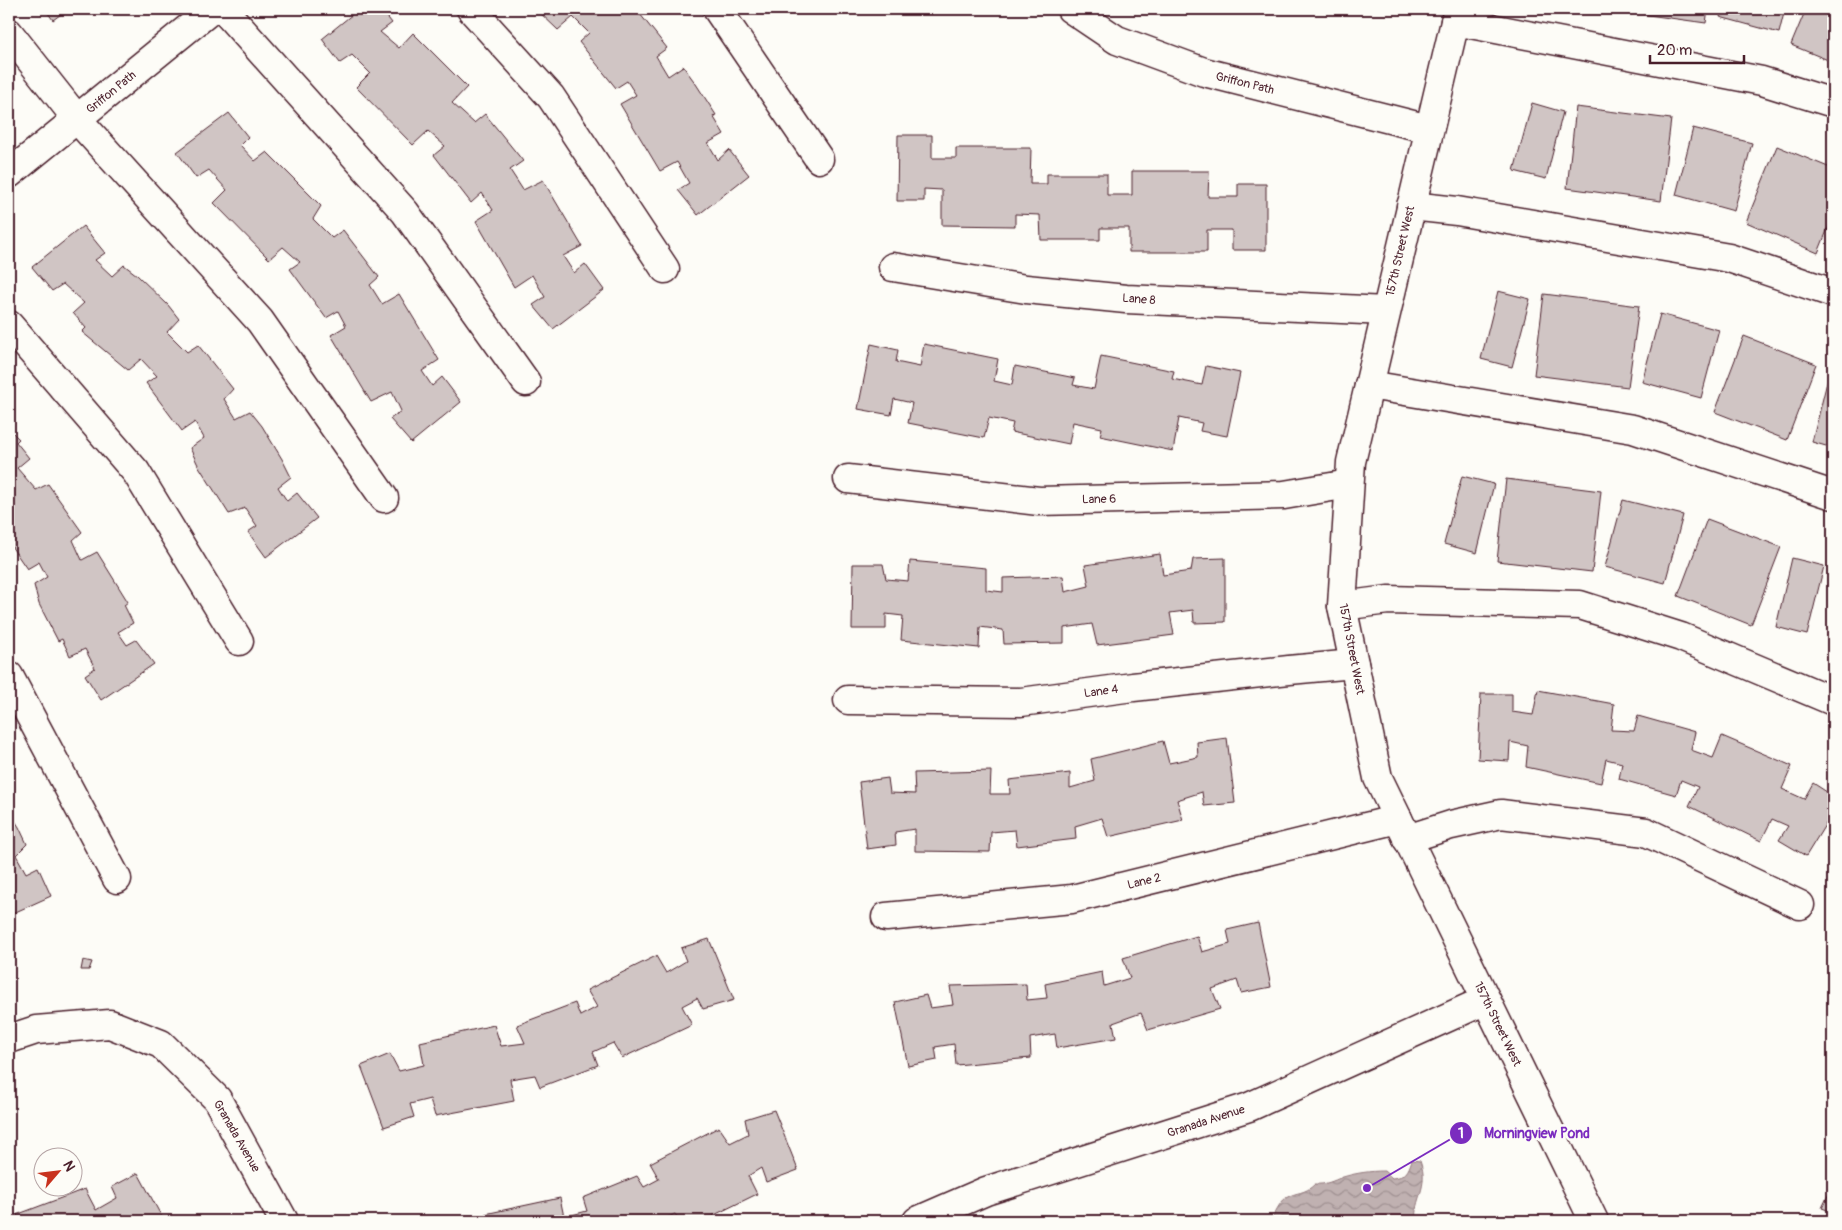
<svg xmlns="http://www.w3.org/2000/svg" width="1842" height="1230" font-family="Pangolin,sans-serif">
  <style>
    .water { fill: url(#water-waves); stroke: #91777b }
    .building { fill: #d0c5c4; stroke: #4a1f2b }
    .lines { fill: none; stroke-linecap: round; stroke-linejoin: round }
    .minor-casing { stroke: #4a1f2b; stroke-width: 31 }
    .minor { stroke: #fdfcf7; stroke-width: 28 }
    .labels { text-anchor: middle; stroke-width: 5; stroke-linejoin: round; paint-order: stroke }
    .street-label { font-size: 12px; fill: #4a1f2b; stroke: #fdfcf7 }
    .leader { fill: none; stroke: #7b2cbf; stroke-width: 2 }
    .callout-dot { fill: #7b2cbf; stroke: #fdfcf7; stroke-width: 2 }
    .mark-label { font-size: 15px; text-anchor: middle; font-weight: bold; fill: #fff }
    .callout-label { font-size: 14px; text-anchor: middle; font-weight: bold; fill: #7b2cbf; stroke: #fdfcf7; stroke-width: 5; stroke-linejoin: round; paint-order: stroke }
  </style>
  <defs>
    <pattern id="water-waves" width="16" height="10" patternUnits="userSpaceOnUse" patternTransform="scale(1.25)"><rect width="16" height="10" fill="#c0b1b1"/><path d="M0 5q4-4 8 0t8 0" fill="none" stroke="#9e8f90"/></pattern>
  </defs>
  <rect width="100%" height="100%" fill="#fdfcf7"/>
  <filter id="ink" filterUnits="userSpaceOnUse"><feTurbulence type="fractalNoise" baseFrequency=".02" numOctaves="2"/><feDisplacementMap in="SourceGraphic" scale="10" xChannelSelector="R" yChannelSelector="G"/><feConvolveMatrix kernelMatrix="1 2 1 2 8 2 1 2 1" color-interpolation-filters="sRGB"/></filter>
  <g filter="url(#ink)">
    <path class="water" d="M 1412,1160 L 1420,1161 C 1430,1188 1413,1198 1416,1221 L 1271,1221 C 1275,1213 1279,1203 1286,1198 C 1297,1191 1304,1195 1315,1184 C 1326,1185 1332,1181 1343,1177 C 1356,1173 1370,1171 1384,1171 L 1392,1178 C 1406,1177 1408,1172 1412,1160 Z"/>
    <g class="building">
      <path d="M 45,9 L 68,9 L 53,20 Z"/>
      <path d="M 359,9 L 381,9 L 392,23 L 380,32 L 399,48 L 413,33 L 467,87 L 452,103 L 474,123 L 485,114 L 523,161 L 510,170 L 523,190 L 543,180 L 582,246 L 563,256 L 574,273 L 585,264 L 604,290 L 553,329 L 533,305 L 545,297 L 532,275 L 514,287 L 476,221 L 493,210 L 482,193 L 471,203 L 434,155 L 445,146 L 428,131 L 413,145 L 356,87 L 370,73 L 352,55 L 340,63 L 322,39 Z"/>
      <path d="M 536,9 L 617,9 L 618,10 L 636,9 L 667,48 L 656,56 L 668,76 L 683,66 L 696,84 L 716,115 L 713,116 L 724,134 L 708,143 L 718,160 L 729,150 L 749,175 L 698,215 L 678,190 L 689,183 L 677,162 L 660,171 L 620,104 L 636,95 L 627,81 L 616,88 L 579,42 L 589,33 L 573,17 L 558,30 Z"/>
      <path d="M 1612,9 L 1708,9 L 1706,23 L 1612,10 Z"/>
      <path d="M 1722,9 L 1785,9 L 1779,33 L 1720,17 Z"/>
      <path d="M 1806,9 L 1833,9 L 1833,62 L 1791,45 Z"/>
      <path d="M 1532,103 L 1563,112 L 1546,179 L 1514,171 Z"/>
      <path d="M 1576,107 L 1671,119 L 1661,201 L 1567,188 Z"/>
      <path d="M 229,113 L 248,137 L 240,145 L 255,161 L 267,152 L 321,206 L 313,219 L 332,238 L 343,230 L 379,277 L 370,285 L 382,304 L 399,294 L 439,360 L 422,371 L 432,386 L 442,377 L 461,402 L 411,443 L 390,419 L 401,411 L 392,392 L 371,402 L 331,335 L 346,326 L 338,311 L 326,318 L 290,269 L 300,262 L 283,247 L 269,259 L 214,203 L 227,190 L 209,170 L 196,178 L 177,152 Z"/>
      <path d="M 1693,128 L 1752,143 L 1734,211 L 1676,195 Z"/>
      <path d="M 898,135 L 932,135 L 932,158 L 956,158 L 956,148 L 1031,148 L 1030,184 L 1047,184 L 1047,174 L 1107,174 L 1107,195 L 1132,195 L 1132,171 L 1209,171 L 1208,197 L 1238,197 L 1238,184 L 1266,184 L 1266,250 L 1232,250 L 1232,230 L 1207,230 L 1207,252 L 1129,252 L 1129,228 L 1100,228 L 1100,240 L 1041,240 L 1040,215 L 1015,214 L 1015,226 L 942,225 L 942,190 L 924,189 L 924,201 L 897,201 Z"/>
      <path d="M 1777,146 L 1833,169 L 1833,216 L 1818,253 L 1746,222 Z"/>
      <path d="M 83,226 L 105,253 L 95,260 L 112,276 L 124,265 L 137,275 L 168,305 L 179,319 L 167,332 L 187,352 L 198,345 L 233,389 L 224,399 L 236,418 L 250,411 L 262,426 L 282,459 L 291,477 L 278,487 L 287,501 L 297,493 L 317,518 L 266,557 L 248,532 L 257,526 L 245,508 L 229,514 L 198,465 L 190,448 L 204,438 L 195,422 L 182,431 L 146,383 L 157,376 L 141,359 L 128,370 L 82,332 L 86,328 L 73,313 L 84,303 L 63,284 L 52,291 L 32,267 Z"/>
      <path d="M 1498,291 L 1530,299 L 1512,367 L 1481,359 Z"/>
      <path d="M 1544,294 L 1639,306 L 1628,387 L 1534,375 Z"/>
      <path d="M 1660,314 L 1719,330 L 1701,398 L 1642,382 Z"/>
      <path d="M 1744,336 L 1816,364 L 1787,440 L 1715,412 Z"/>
      <path d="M 871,344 L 898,350 L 896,362 L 920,367 L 924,344 L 998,359 L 994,381 L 1012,385 L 1015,366 L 1075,378 L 1073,385 L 1094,389 L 1101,356 L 1174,371 L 1172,379 L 1202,385 L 1206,366 L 1240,373 L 1227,436 L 1200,431 L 1202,423 L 1179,418 L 1173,451 L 1100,436 L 1102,428 L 1073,422 L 1069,444 L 1011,432 L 1013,423 L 989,418 L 984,438 L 908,423 L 912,403 L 894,399 L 891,415 L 858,409 Z"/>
      <path d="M 1829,374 L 1833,375 L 1833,448 L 1812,442 Z"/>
      <path d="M 9,429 L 19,439 L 16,442 L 29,458 L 17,468 L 36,490 L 48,484 L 82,532 L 73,540 L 82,560 L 97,552 L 128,602 L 124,605 L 133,623 L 118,632 L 127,645 L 136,640 L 154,664 L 101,700 L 85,675 L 95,668 L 85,649 L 70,656 L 62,639 L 58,641 L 39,604 L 34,585 L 47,577 L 39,562 L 27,569 L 9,543 Z"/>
      <path d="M 1462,476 L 1494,484 L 1477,553 L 1444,544 Z"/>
      <path d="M 1506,479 L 1601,491 L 1592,572 L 1497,561 Z"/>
      <path d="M 1623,500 L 1683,515 L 1665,583 L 1605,567 Z"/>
      <path d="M 1707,519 L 1781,547 L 1751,625 L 1678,596 Z"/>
      <path d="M 1160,554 L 1163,575 L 1191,571 L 1193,559 L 1225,558 L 1225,622 L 1194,623 L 1193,610 L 1170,613 L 1174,635 L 1097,645 L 1092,624 L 1064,628 L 1064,643 L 1004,644 L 1003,630 L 980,627 L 979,648 L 901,640 L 903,616 L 886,614 L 886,629 L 852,629 L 853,564 L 883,564 L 886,579 L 908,581 L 910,561 L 986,568 L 986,590 L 1003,592 L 1003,578 L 1063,576 L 1065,592 L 1089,586 L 1085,565 Z"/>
      <path d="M 1792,558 L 1824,566 L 1807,635 L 1776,627 Z"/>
      <path d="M 1538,690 L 1614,704 L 1611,730 L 1634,731 L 1638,716 L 1695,732 L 1691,750 L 1713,758 L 1722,736 L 1792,766 L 1782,789 L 1804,799 L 1813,783 L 1833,796 L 1833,812 L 1806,856 L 1779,840 L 1788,826 L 1772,819 L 1761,841 L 1689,806 L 1698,787 L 1681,780 L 1676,795 L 1619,779 L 1622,763 L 1606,759 L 1601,783 L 1526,767 L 1528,746 L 1510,742 L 1509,761 L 1478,759 L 1481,694 L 1512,694 L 1512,712 L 1533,715 Z"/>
      <path d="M 1227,738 L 1235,803 L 1204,806 L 1202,792 L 1177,800 L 1183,820 L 1108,837 L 1102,818 L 1075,826 L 1076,839 L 1017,846 L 1015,830 L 991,832 L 990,852 L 915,851 L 915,829 L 895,832 L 896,845 L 867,849 L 859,782 L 888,778 L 890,793 L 915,794 L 914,773 L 991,771 L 990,794 L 1010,794 L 1009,780 L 1070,773 L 1070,788 L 1095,781 L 1091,759 L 1163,741 L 1169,763 L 1198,757 L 1197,742 Z"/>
      <path d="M 9,811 L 19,827 L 27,844 L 16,855 L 26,873 L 38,867 L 51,896 L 9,915 Z"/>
      <path d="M 1258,923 L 1271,987 L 1241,993 L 1237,980 L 1212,989 L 1220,1009 L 1148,1030 L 1141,1013 L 1113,1023 L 1116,1038 L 1057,1048 L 1055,1034 L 1030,1038 L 1031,1058 L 956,1065 L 954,1044 L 935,1047 L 937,1060 L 908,1066 L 895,1002 L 926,995 L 930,1008 L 953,1005 L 950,986 L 1026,984 L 1027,1000 L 1047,998 L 1045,984 L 1102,972 L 1104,986 L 1130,978 L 1123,958 L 1197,936 L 1202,952 L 1230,944 L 1227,930 Z"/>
      <path d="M 709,939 L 734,1000 L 703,1009 L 697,998 L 682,1006 L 692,1025 L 622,1058 L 613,1043 L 593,1052 L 598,1065 L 540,1087 L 535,1075 L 510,1079 L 514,1101 L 435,1116 L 430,1099 L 410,1104 L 414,1117 L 384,1127 L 361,1066 L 390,1054 L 399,1071 L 424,1065 L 420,1042 L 494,1025 L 501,1046 L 525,1043 L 517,1025 L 575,1003 L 580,1016 L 597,1007 L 587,990 L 656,956 L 666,973 L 686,961 L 681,948 Z"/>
      <path d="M 83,960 L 92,962 L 89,970 L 81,970 Z"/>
      <path d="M 774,1110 L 798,1170 L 766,1182 L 761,1168 L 748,1176 L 757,1194 L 702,1221 L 680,1221 L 675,1214 L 660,1221 L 486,1221 L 485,1214 L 560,1198 L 564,1217 L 587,1211 L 583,1198 L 637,1176 L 644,1187 L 659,1179 L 650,1163 L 719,1127 L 730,1143 L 748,1134 L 745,1119 Z"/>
      <path d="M 138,1173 L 164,1221 L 20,1221 L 16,1215 L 85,1189 L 96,1210 L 117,1198 L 112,1187 Z"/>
      <path d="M 1833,1185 L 1833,1221 L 1825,1221 L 1830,1211 L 1822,1208 Z"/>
    </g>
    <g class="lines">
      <g class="minor-casing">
        <g id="minor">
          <path d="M 223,9 L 405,212 L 526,382"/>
          <path d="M 471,9 L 551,97 L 665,269"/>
          <path d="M 717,9 L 819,159"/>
          <path d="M 1071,9 L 1117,40 L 1204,72 L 1429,129"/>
          <path d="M 1458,9 L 1351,462 L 1342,606 L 1378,778 L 1594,1221"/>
          <path d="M 1455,21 L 1762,81 L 1833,103"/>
          <path d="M 9,33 L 77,119 L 260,321 L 384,498"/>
          <path d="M 9,174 L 212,9"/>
          <path d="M 1411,206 L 1457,211 L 1729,258 L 1833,293"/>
          <path d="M 893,267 L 1026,289 L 1126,299 L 1386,311"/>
          <path d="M 9,325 L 136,472 L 239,641"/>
          <path d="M 1369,385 L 1633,429 L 1833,495"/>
          <path d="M 848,479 L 1039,501 L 1284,495 L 1349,484"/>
          <path d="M 1342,606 L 1388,600 L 1580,605 L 1681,637 L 1833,701"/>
          <path d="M 9,676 L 117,879"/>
          <path d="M 848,700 L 1021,702 L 1133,687 L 1289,670 L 1354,664"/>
          <path d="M 1407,839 L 1451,825 L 1501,814 L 1646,832 L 1800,905"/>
          <path d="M 886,917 L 1072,899 L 1398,819"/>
          <path d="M 9,1039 L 36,1030 L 110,1024 L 161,1044 L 217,1099 L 284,1221"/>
          <path d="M 917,1221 L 986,1191 L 1249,1107 L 1486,1000"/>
        </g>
      </g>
      <use href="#minor" class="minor"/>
    </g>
  </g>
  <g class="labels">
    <g class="street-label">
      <text transform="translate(1245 83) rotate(14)" y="4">Griffon Path</text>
      <text transform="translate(111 92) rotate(-39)" y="4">Griffon Path</text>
      <text transform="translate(1400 251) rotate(-77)" y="4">157th Street West</text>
      <text transform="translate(1139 299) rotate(4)" y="4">Lane 8</text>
      <text transform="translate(1099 499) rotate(-1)" y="4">Lane 6</text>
      <text transform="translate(1352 649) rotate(79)" y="4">157th Street West</text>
      <text transform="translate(1101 691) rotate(-8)" y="4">Lane 4</text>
      <text transform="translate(1144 881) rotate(-14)" y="4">Lane 2</text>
      <text transform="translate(1498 1024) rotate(64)" y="4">157th Street West</text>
      <text transform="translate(1206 1121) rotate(-18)" y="4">Granada Avenue</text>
      <text transform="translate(237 1136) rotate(60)" y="4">Granada Avenue</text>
    </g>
  </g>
  <path class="leader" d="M1367 1188L1461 1133"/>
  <g class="callout-dot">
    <circle cx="1367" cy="1188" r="5"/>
    <circle cx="1461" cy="1133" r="12"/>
  </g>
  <g class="mark-label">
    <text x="1461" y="1138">1</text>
  </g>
  <g class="callout-label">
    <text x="1537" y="1138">Morningview Pond</text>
  </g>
  <rect width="1842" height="1230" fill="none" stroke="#fdfcf7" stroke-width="30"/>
  <rect x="15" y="15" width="1812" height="1200" fill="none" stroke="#4a1f2b" stroke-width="2" filter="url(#ink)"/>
  <g transform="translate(58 1172) rotate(62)"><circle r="24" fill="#fdfcf7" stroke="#b5a4a5"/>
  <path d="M0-4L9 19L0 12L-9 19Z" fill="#c8321e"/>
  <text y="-8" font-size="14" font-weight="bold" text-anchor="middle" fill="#4a1f2b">N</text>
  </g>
  <path d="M1650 55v8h94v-8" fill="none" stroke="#4a1f2b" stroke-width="2.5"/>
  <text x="1657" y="55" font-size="15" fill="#4a1f2b" stroke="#fdfcf7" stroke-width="4" paint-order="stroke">20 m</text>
</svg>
